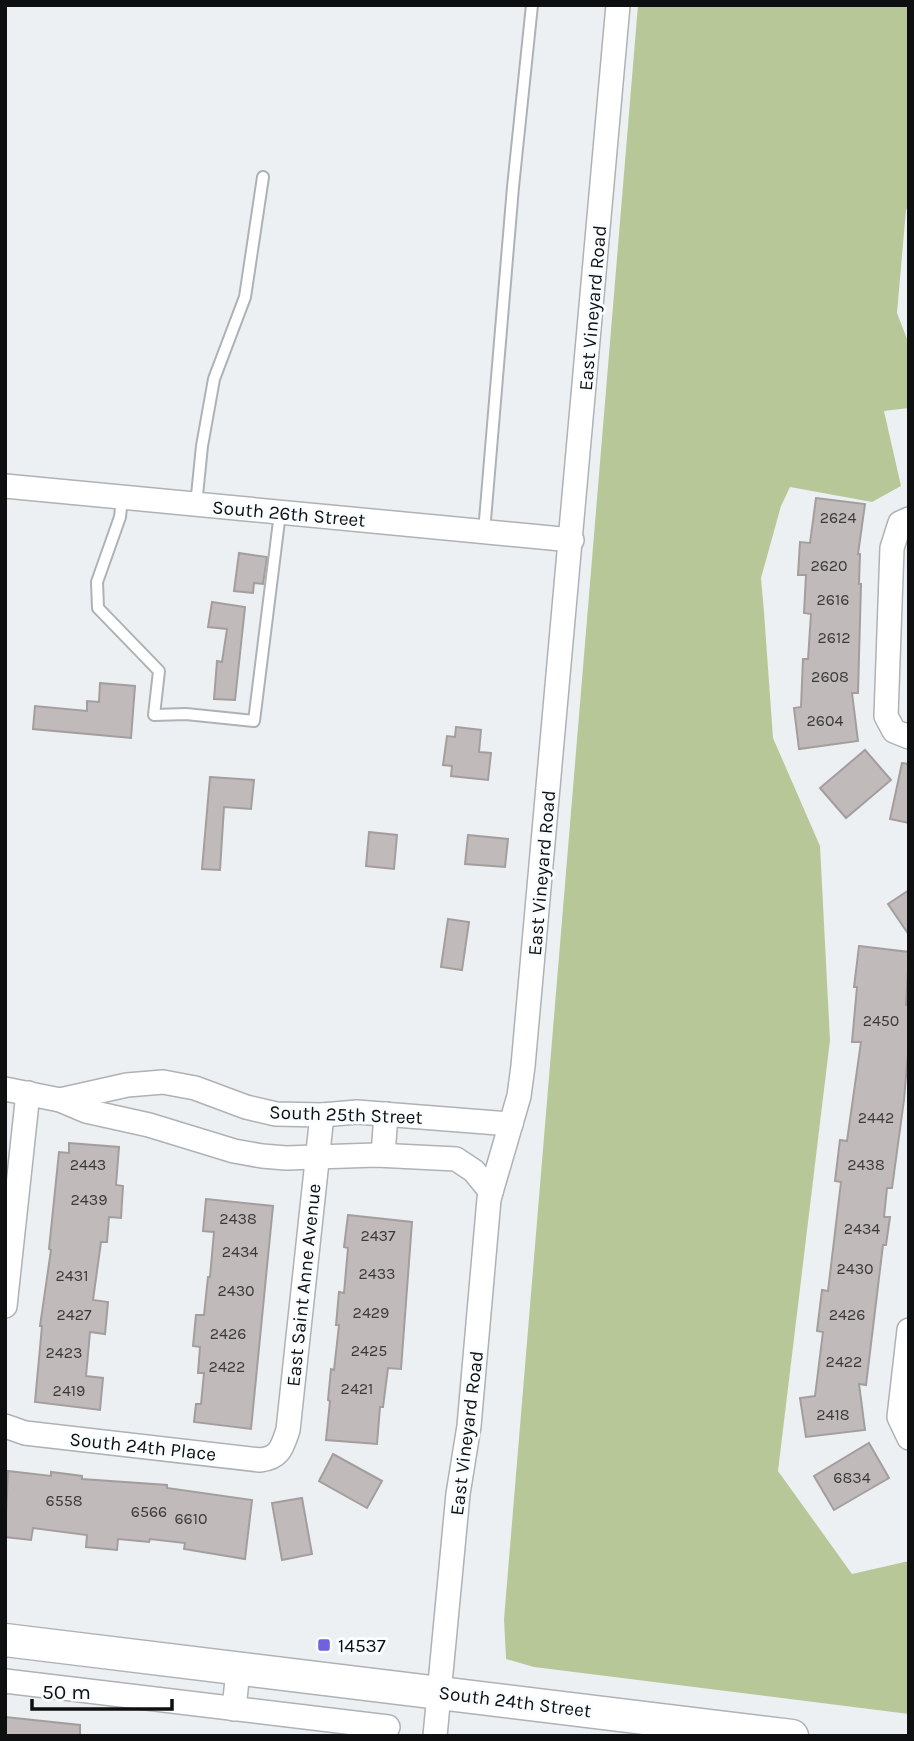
<svg xmlns="http://www.w3.org/2000/svg" width="914" height="1741" font-family="Karla,sans-serif">
  <style>
    .green { fill: #b8c798 }
    .building { fill: #c0bbba; stroke: #a39e9d; stroke-width: 2 }
    .lines { fill: none; stroke-linecap: round; stroke-linejoin: round }
    .lane-casing { stroke: #aeb2b6; stroke-width: 14 }
    .street-casing { stroke: #aeb2b6; stroke-width: 26 }
    .secondary-casing { stroke: #aeb2b6; stroke-width: 35 }
    .lane { stroke: #fff; stroke-width: 10 }
    .street { stroke: #fff; stroke-width: 23 }
    .secondary { stroke: #fff; stroke-width: 32 }
    .poi-dot { fill: #7062dd; stroke: #fafdff; stroke-width: 2.5 }
    .labels { text-anchor: middle; stroke-width: 6; stroke-linejoin: round; paint-order: stroke }
    .number-label { font-size: 16px; fill: #3a3a3a }
    .street-label { font-size: 19px; fill: #0e0f10; stroke: #fafdff }
    .poi-label { font-size: 19px; fill: #0e0f10; stroke: #fafdff; text-anchor: start }
  </style>
  <rect width="100%" height="100%" fill="#ecf0f3"/>
  <path class="green" d="M 638,5 L 909,5 L 909,205 L 906,210 L 897,313 L 909,344 L 909,408 L 884,411 L 901,486 L 872,502 L 790,487 L 781,506 L 761,578 L 764,612 L 773,738 L 820,846 L 830,1040 L 778,1471 L 852,1574 L 909,1561 L 909,1714 L 534,1667 L 506,1659 L 504,1619 Z"/>
  <g class="building">
    <path d="M 816,498 L 865,504 L 858,554 L 860,554 L 859,584 L 861,584 L 858,693 L 852,693 L 858,741 L 799,749 L 794,708 L 801,707 L 803,659 L 808,659 L 811,614 L 804,613 L 806,575 L 798,575 L 800,542 L 810,543 Z"/>
    <path d="M 239,553 L 267,557 L 263,584 L 254,583 L 253,593 L 234,591 Z"/>
    <path d="M 212,602 L 245,607 L 235,700 L 214,699 L 217,661 L 222,662 L 227,629 L 208,627 Z"/>
    <path d="M 100,683 L 135,686 L 131,738 L 33,729 L 35,706 L 87,711 L 87,701 L 99,702 Z"/>
    <path d="M 456,727 L 481,730 L 479,752 L 491,753 L 488,780 L 451,776 L 452,766 L 443,765 L 447,736 L 455,737 Z"/>
    <path d="M 865,750 L 891,780 L 846,818 L 820,788 Z"/>
    <path d="M 902,763 L 909,764 L 909,823 L 890,819 Z"/>
    <path d="M 210,777 L 254,780 L 251,809 L 224,807 L 220,870 L 202,869 Z"/>
    <path d="M 369,832 L 397,835 L 394,869 L 366,866 Z"/>
    <path d="M 468,835 L 508,839 L 505,867 L 465,864 Z"/>
    <path d="M 909,890 L 909,935 L 888,904 Z"/>
    <path d="M 448,919 L 469,922 L 462,970 L 441,967 Z"/>
    <path d="M 859,946 L 909,952 L 906,1005 L 909,1005 L 908,1053 L 904,1100 L 892,1188 L 887,1188 L 884,1217 L 890,1217 L 886,1245 L 883,1245 L 866,1385 L 859,1384 L 865,1430 L 806,1437 L 800,1398 L 815,1396 L 823,1332 L 817,1331 L 822,1290 L 828,1291 L 841,1182 L 835,1181 L 840,1140 L 847,1141 L 861,1042 L 852,1042 L 857,987 L 854,987 Z"/>
    <path d="M 69,1143 L 119,1147 L 116,1185 L 123,1186 L 121,1218 L 109,1217 L 107,1242 L 101,1242 L 93,1300 L 108,1302 L 105,1334 L 90,1332 L 86,1376 L 103,1378 L 100,1410 L 35,1402 L 42,1326 L 40,1326 L 51,1250 L 49,1249 L 59,1152 L 69,1153 Z"/>
    <path d="M 206,1199 L 273,1206 L 251,1429 L 194,1422 L 196,1404 L 201,1404 L 204,1373 L 198,1373 L 200,1347 L 193,1346 L 196,1315 L 204,1315 L 208,1277 L 210,1277 L 214,1232 L 203,1231 Z"/>
    <path d="M 348,1215 L 412,1222 L 401,1369 L 388,1368 L 383,1407 L 380,1407 L 377,1444 L 326,1440 L 330,1401 L 328,1400 L 331,1369 L 334,1370 L 339,1325 L 336,1325 L 339,1292 L 344,1293 L 348,1248 L 344,1247 Z"/>
    <path d="M 869,1443 L 889,1478 L 834,1510 L 814,1476 Z"/>
    <path d="M 333,1454 L 382,1481 L 367,1508 L 319,1481 Z"/>
    <path d="M 8,1471 L 51,1476 L 51,1472 L 82,1476 L 82,1479 L 167,1485 L 167,1488 L 252,1500 L 245,1559 L 184,1549 L 185,1543 L 150,1539 L 149,1542 L 118,1539 L 117,1550 L 86,1547 L 87,1535 L 33,1528 L 31,1540 L 5,1537 Z"/>
    <path d="M 302,1498 L 312,1554 L 282,1560 L 272,1503 Z"/>
    <path d="M 5,1717 L 80,1725 L 80,1736 L 5,1736 Z"/>
  </g>
  <g class="lines">
    <g class="lane-casing">
      <g id="lane">
        <path d="M 122,498 L 120,517 L 97,582 L 98,608 L 159,671 L 154,715 L 186,714 L 254,721 L 280,513"/>
        <path d="M 196,505 L 202,446 L 214,379 L 245,297 L 263,177"/>
        <path d="M 484,532 L 513,187 L 532,5"/>
      </g>
    </g>
    <g class="street-casing">
      <g id="street">
        <path d="M 5,486 L 572,540"/>
        <path d="M 909,519 L 900,523 L 892,548 L 886,716 L 894,731 L 909,737"/>
        <path d="M 5,1089 L 60,1100 L 86,1111 L 149,1125 L 234,1151 L 262,1156 L 286,1158 L 376,1155 L 456,1159 L 474,1171 L 491,1192"/>
        <path d="M 60,1100 L 127,1085 L 163,1082 L 195,1088 L 246,1107 L 276,1114 L 322,1115 L 357,1112 L 511,1124"/>
        <path d="M 383,1155 L 386,1114"/>
        <path d="M 5,1306 L 28,1093"/>
        <path d="M 909,1330 L 899,1417 L 909,1438"/>
        <path d="M 5,1426 L 25,1433 L 260,1460 C 280,1458 282,1447 288,1430 L 322,1115"/>
        <path d="M 5,1681 L 388,1727"/>
        <path d="M 234,1709 L 238,1670"/>
        <path d="M 435,1736 L 458,1494 L 469,1426 L 489,1199 L 519,1096 L 523,1066 L 618,5"/>
      </g>
    </g>
    <g class="secondary-casing">
      <path id="secondary" d="M 5,1640 L 792,1736"/>
    </g>
    <use href="#lane" class="lane"/>
    <use href="#street" class="street"/>
    <use href="#secondary" class="secondary"/>
  </g>
  <rect class="poi-dot" x="317" y="1638" width="14" height="14" rx="3.5"/>
  <g class="labels">
    <g class="number-label">
      <text x="838" y="523">2624</text>
      <text x="829" y="571">2620</text>
      <text x="833" y="605">2616</text>
      <text x="834" y="643">2612</text>
      <text x="830" y="682">2608</text>
      <text x="825" y="726">2604</text>
      <text x="881" y="1026">2450</text>
      <text x="876" y="1123">2442</text>
      <text x="88" y="1170">2443</text>
      <text x="866" y="1170">2438</text>
      <text x="89" y="1205">2439</text>
      <text x="238" y="1224">2438</text>
      <text x="862" y="1234">2434</text>
      <text x="378" y="1241">2437</text>
      <text x="240" y="1257">2434</text>
      <text x="855" y="1274">2430</text>
      <text x="377" y="1279">2433</text>
      <text x="72" y="1281">2431</text>
      <text x="236" y="1296">2430</text>
      <text x="371" y="1318">2429</text>
      <text x="74" y="1320">2427</text>
      <text x="847" y="1320">2426</text>
      <text x="228" y="1339">2426</text>
      <text x="369" y="1356">2425</text>
      <text x="64" y="1358">2423</text>
      <text x="844" y="1367">2422</text>
      <text x="227" y="1372">2422</text>
      <text x="357" y="1394">2421</text>
      <text x="69" y="1396">2419</text>
      <text x="833" y="1420">2418</text>
      <text x="852" y="1483">6834</text>
      <text x="64" y="1506">6558</text>
      <text x="149" y="1517">6566</text>
      <text x="191" y="1524">6610</text>
    </g>
    <g class="street-label">
      <text transform="translate(592 308) rotate(-85)" y="7">East Vineyard Road</text>
      <text transform="translate(289 513) rotate(5)" y="7">South 26th Street</text>
      <text transform="translate(541 873) rotate(-85)" y="7">East Vineyard Road</text>
      <text transform="translate(346 1114) rotate(2)" y="7">South 25th Street</text>
      <text transform="translate(303 1285) rotate(-84)" y="7">East Saint Anne Avenue</text>
      <text transform="translate(466 1433) rotate(-83)" y="7">East Vineyard Road</text>
      <text transform="translate(143 1446) rotate(6)" y="7">South 24th Place</text>
      <text transform="translate(515 1701) rotate(7)" y="7">South 24th Street</text>
    </g>
    <g class="poi-label">
      <text x="338" y="1652">14537</text>
    </g>
  </g>
  <rect width="914" height="1741" fill="none" stroke="#0e0f10" stroke-width="14"/>
  <path d="M32 1699v10h140v-10" fill="none" stroke="#0e0f10" stroke-width="3.5"/>
  <text x="42" y="1699" font-size="21" fill="#0e0f10" stroke="#fafdff" stroke-width="5" paint-order="stroke">50 m</text>
</svg>
